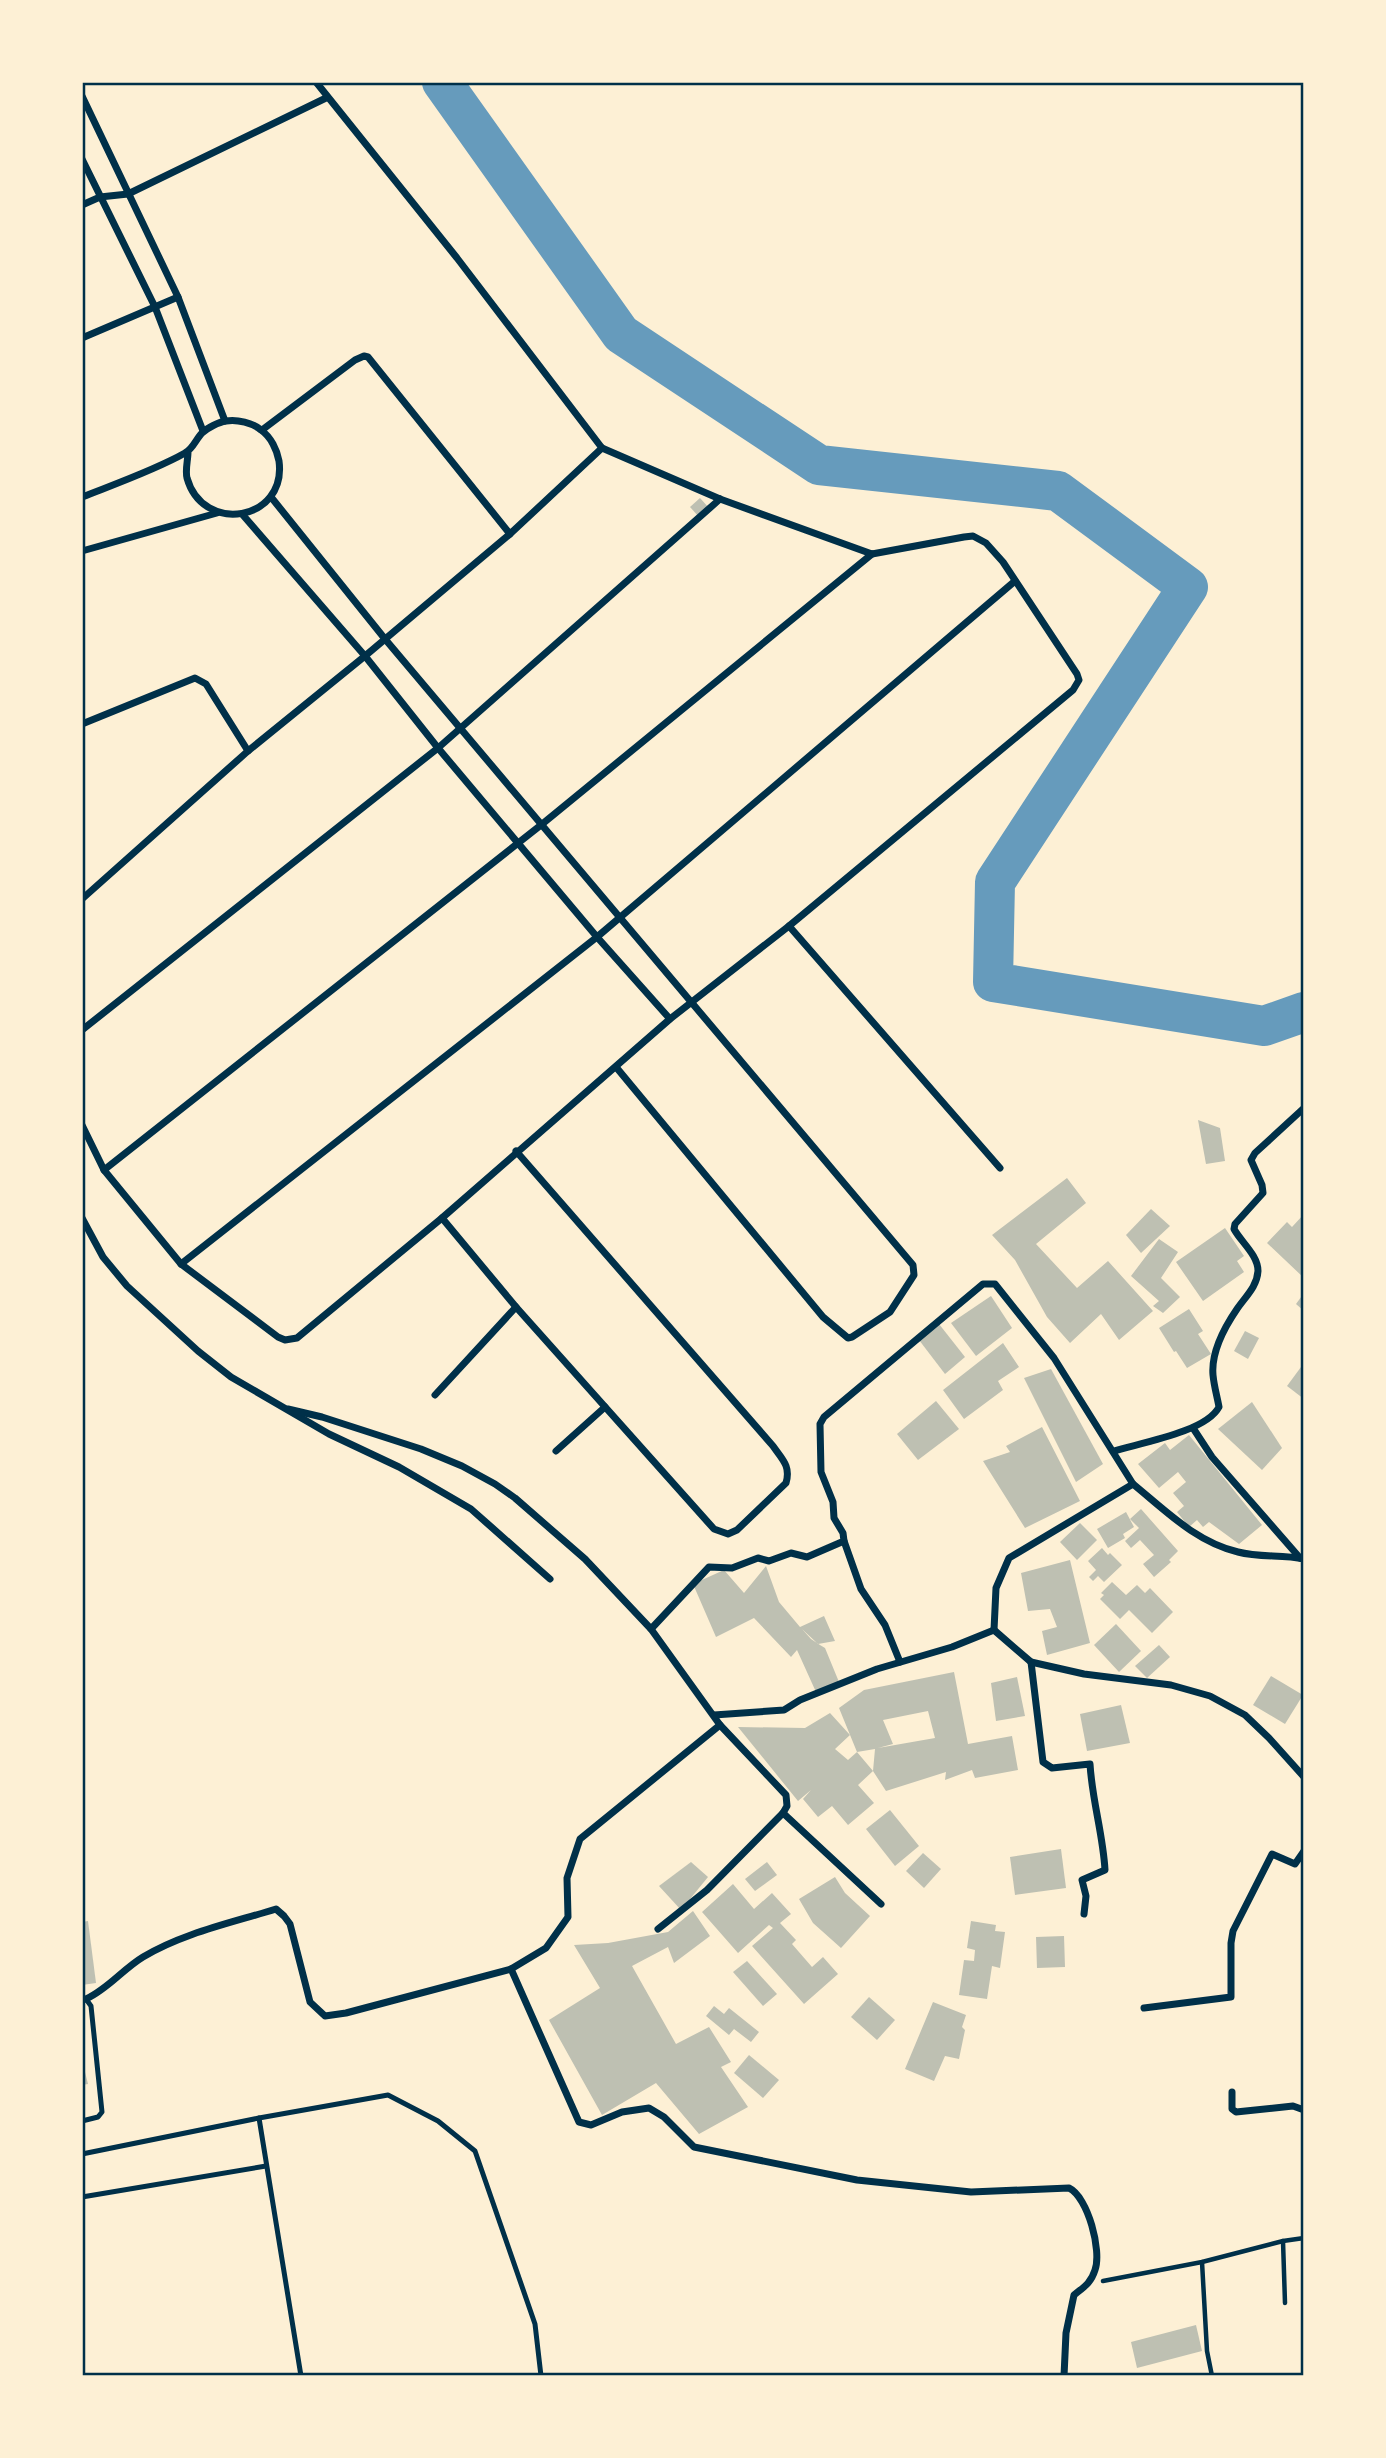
<svg xmlns="http://www.w3.org/2000/svg" width="1386" height="2458" font-family="'Noto Sans',sans-serif">
  <style>
    .lines { fill: none; stroke-linecap: round; stroke-linejoin: round }
    .river { stroke: #669bbc; stroke-width: 40 }
    .building { fill: #bec0b2; fill-rule: evenodd }
    .path { stroke: #003049; stroke-width: 4.5 }
    .service { stroke: #003049; stroke-width: 5 }
    .minor { stroke: #003049; stroke-width: 7 }
    .neatline { fill: none; stroke: #003049; stroke-width: 2.5 }
  </style>
  <rect width="100%" height="100%" fill="#fdf0d5"/>
  <g class="lines">
    <path class="river" d="M 442,82 L 621,334 L 819,465 L 1058,491 L 1188,587 L 995,882 L 993,982 L 1264,1026 L 1304,1012"/>
  </g>
  <g class="building">
    <path d="M 700,498 L 709,508 L 699,517 L 690,507 Z"/>
    <path d="M 1198,1120 L 1220,1128 L 1225,1161 L 1206,1164 Z"/>
    <path d="M 1067,1178 L 1086,1203 L 1036,1244 L 1077,1288 L 1108,1261 L 1153,1311 L 1119,1340 L 1101,1314 L 1070,1343 L 1047,1317 L 1015,1260 L 992,1235 Z"/>
    <path d="M 1151,1209 L 1170,1226 L 1141,1253 L 1126,1235 Z"/>
    <path d="M 1304,1214 L 1304,1278 L 1267,1243 L 1287,1222 L 1292,1227 Z"/>
    <path d="M 1225,1228 L 1244,1256 L 1237,1261 L 1244,1272 L 1203,1301 L 1176,1262 Z"/>
    <path d="M 1159,1239 L 1178,1252 L 1161,1278 L 1180,1297 L 1163,1313 L 1153,1306 L 1159,1301 L 1131,1276 Z"/>
    <path d="M 1304,1293 L 1304,1311 L 1296,1304 Z"/>
    <path d="M 991,1296 L 1012,1328 L 976,1356 L 951,1323 Z"/>
    <path d="M 1189,1309 L 1203,1331 L 1198,1334 L 1211,1354 L 1187,1368 L 1176,1351 L 1174,1352 L 1159,1328 Z"/>
    <path d="M 939,1324 L 965,1357 L 945,1374 L 919,1340 Z"/>
    <path d="M 1245,1331 L 1259,1338 L 1248,1359 L 1234,1351 Z"/>
    <path d="M 1003,1343 L 1019,1367 L 998,1381 L 1003,1390 L 964,1419 L 943,1390 Z"/>
    <path d="M 1301,1367 L 1304,1369 L 1304,1399 L 1287,1386 Z"/>
    <path d="M 1051,1369 L 1103,1464 L 1076,1482 L 1024,1378 Z"/>
    <path d="M 936,1401 L 959,1429 L 918,1460 L 897,1434 Z"/>
    <path d="M 1252,1402 L 1282,1448 L 1262,1470 L 1218,1429 Z"/>
    <path d="M 1042,1427 L 1080,1501 L 1025,1528 L 983,1461 L 1010,1452 L 1006,1446 Z"/>
    <path d="M 1189,1435 L 1262,1525 L 1239,1544 L 1209,1522 L 1203,1527 L 1197,1520 L 1189,1527 L 1177,1512 L 1184,1506 L 1173,1493 L 1186,1482 L 1178,1472 L 1159,1488 L 1138,1464 L 1165,1443 L 1170,1450 Z"/>
    <path d="M 1141,1509 L 1178,1551 L 1169,1560 L 1171,1562 L 1154,1577 L 1143,1564 L 1154,1555 L 1140,1540 L 1131,1548 L 1125,1541 L 1139,1528 L 1130,1519 Z"/>
    <path d="M 1126,1512 L 1134,1527 L 1123,1534 L 1125,1538 L 1108,1548 L 1097,1529 Z"/>
    <path d="M 1080,1523 L 1097,1540 L 1077,1560 L 1060,1542 Z"/>
    <path d="M 1102,1548 L 1108,1555 L 1110,1553 L 1122,1565 L 1104,1582 L 1098,1576 L 1093,1581 L 1089,1577 L 1096,1570 L 1088,1561 Z"/>
    <path d="M 1070,1560 L 1090,1643 L 1047,1655 L 1042,1631 L 1057,1627 L 1050,1609 L 1028,1611 L 1021,1573 Z"/>
    <path d="M 766,1566 L 779,1602 L 800,1627 L 824,1616 L 835,1641 L 818,1644 L 802,1629 L 811,1639 L 820,1645 L 825,1648 L 839,1682 L 816,1692 L 797,1650 L 791,1657 L 754,1618 L 716,1637 L 693,1584 L 724,1570 L 744,1593 Z"/>
    <path d="M 1112,1582 L 1126,1595 L 1137,1585 L 1145,1593 L 1150,1588 L 1173,1612 L 1152,1633 L 1129,1610 L 1120,1619 L 1100,1599 L 1104,1595 L 1101,1593 Z"/>
    <path d="M 1116,1624 L 1141,1651 L 1119,1672 L 1094,1645 Z"/>
    <path d="M 1159,1645 L 1170,1657 L 1147,1678 L 1135,1666 Z"/>
    <path d="M 954,1672 L 968,1744 L 1012,1736 L 1018,1770 L 975,1778 L 972,1770 L 945,1780 L 946,1772 L 886,1791 L 873,1771 L 875,1749 L 857,1752 L 839,1708 L 864,1690 ZM 928,1711 L 935,1738 L 878,1748 L 893,1744 L 883,1720 Z"/>
    <path d="M 1271,1676 L 1303,1695 L 1285,1724 L 1253,1705 Z"/>
    <path d="M 1017,1677 L 1025,1716 L 996,1721 L 991,1683 Z"/>
    <path d="M 1121,1705 L 1130,1743 L 1087,1751 L 1080,1714 Z"/>
    <path d="M 830,1713 L 850,1735 L 835,1749 L 848,1760 L 857,1752 L 873,1771 L 858,1785 L 874,1803 L 848,1825 L 832,1806 L 818,1817 L 803,1799 L 811,1790 L 798,1801 L 738,1727 L 805,1728 Z"/>
    <path d="M 890,1810 L 919,1846 L 895,1866 L 866,1829 Z"/>
    <path d="M 1061,1849 L 1066,1888 L 1015,1895 L 1010,1857 Z"/>
    <path d="M 923,1853 L 941,1869 L 924,1888 L 906,1871 Z"/>
    <path d="M 691,1862 L 708,1877 L 681,1910 L 659,1886 Z"/>
    <path d="M 767,1862 L 777,1875 L 755,1891 L 745,1879 Z"/>
    <path d="M 835,1877 L 845,1893 L 870,1916 L 841,1948 L 813,1923 L 799,1899 Z"/>
    <path d="M 733,1884 L 754,1909 L 772,1893 L 791,1914 L 780,1923 L 796,1940 L 792,1944 L 812,1967 L 823,1957 L 838,1974 L 804,2004 L 752,1946 L 773,1928 L 769,1925 L 738,1953 L 702,1912 Z"/>
    <path d="M 693,1911 L 710,1936 L 674,1963 L 668,1947 L 632,1966 L 676,2044 L 709,2027 L 731,2062 L 721,2067 L 748,2107 L 699,2134 L 656,2083 L 602,2115 L 549,2020 L 600,1988 L 574,1945 L 608,1943 L 668,1932 Z"/>
    <path d="M 88,1921 L 96,1983 L 82,1985 L 82,1922 Z"/>
    <path d="M 971,1921 L 996,1925 L 995,1931 L 1005,1932 L 1000,1968 L 992,1966 L 987,1999 L 959,1995 L 964,1960 L 974,1961 L 975,1950 L 967,1948 Z"/>
    <path d="M 1064,1936 L 1065,1967 L 1037,1968 L 1036,1937 Z"/>
    <path d="M 747,1961 L 777,1994 L 763,2006 L 733,1972 Z"/>
    <path d="M 869,1997 L 895,2020 L 877,2040 L 851,2017 Z"/>
    <path d="M 933,2002 L 966,2015 L 962,2027 L 965,2030 L 959,2059 L 945,2056 L 934,2081 L 905,2069 Z"/>
    <path d="M 714,2006 L 724,2014 L 729,2008 L 759,2032 L 751,2042 L 734,2029 L 729,2035 L 706,2016 Z"/>
    <path d="M 749,2055 L 779,2080 L 763,2098 L 734,2073 Z"/>
    <path d="M 82,2060 L 88,2084 L 82,2085 Z"/>
    <path d="M 1196,2325 L 1202,2351 L 1137,2368 L 1131,2342 Z"/>
  </g>
  <g class="lines">
    <g class="path">
      <path d="M 1202,2262 L 1207,2351 L 1212,2376"/>
      <path d="M 1103,2281 L 1202,2262 L 1283,2241"/>
      <path d="M 1285,2303 L 1283,2241 L 1304,2238"/>
    </g>
    <g class="service">
      <path d="M 82,1999 L 86,1999 L 91,2006 L 102,2112 L 98,2117 L 82,2121"/>
      <path d="M 259,2118 L 301,2376"/>
      <path d="M 82,2154 L 259,2118 L 388,2095 L 438,2121 L 475,2151 L 535,2324 L 541,2376"/>
      <path d="M 82,2197 L 266,2166"/>
    </g>
    <g class="minor">
      <path d="M 82,96 L 178,297 L 225,421"/>
      <path d="M 82,159 L 155,307 L 203,431"/>
      <path d="M 82,205 L 100,197 L 128,194 L 326,98"/>
      <path d="M 82,338 L 178,297"/>
      <path d="M 262,430 L 355,360 L 364,356 L 368,357 L 510,534 L 602,448"/>
      <path d="M 82,497 C 115,484 155,470 185,453 C 193,449 196,439 202,433 C 207,428 219,422 226,421 C 237,419 253,423 261,430 C 271,437 277,450 279,461 C 287,521 203,535 187,478 C 185,470 188,460 188,452"/>
      <path d="M 271,497 L 385,639 L 913,1265 L 914,1275 L 890,1312 L 852,1337 L 848,1338 L 823,1317 L 616,1067"/>
      <path d="M 242,514 L 365,656 L 438,748 L 597,937 L 670,1019"/>
      <path d="M 82,551 L 217,513"/>
      <path d="M 82,724 L 195,678 L 206,684 L 248,751"/>
      <path d="M 82,899 L 248,751 L 365,656 L 510,534"/>
      <path d="M 789,926 L 1000,1168"/>
      <path d="M 82,1030 L 438,748 L 720,499"/>
      <path d="M 82,1125 L 104,1170 L 181,1264 L 278,1337 L 285,1340 L 297,1338 L 442,1218 L 670,1019 L 789,926 L 1073,690 L 1079,680 L 1077,674 L 1003,562 L 986,543 L 973,536 L 964,537 L 872,554 L 720,499 L 602,448 L 457,258 L 316,82"/>
      <path d="M 104,1170 L 541,825 L 872,554"/>
      <path d="M 82,1218 L 103,1257 L 127,1286 L 198,1351 L 231,1377 L 329,1434 L 399,1467 L 471,1509 L 550,1579"/>
      <path d="M 442,1218 L 516,1307 L 714,1529 L 728,1534 L 737,1530 L 786,1483 C 791,1466 782,1459 773,1446 L 516,1151"/>
      <path d="M 181,1264 L 597,937 L 1015,581"/>
      <path d="M 435,1395 L 516,1307"/>
      <path d="M 288,1409 L 322,1417 L 421,1449 L 462,1466 L 495,1484 L 515,1498 L 585,1559 L 651,1629 L 720,1725 L 786,1795 L 787,1806 L 783,1813 L 707,1890 L 658,1929"/>
      <path d="M 1193,1428 L 1212,1457 L 1300,1558"/>
      <path d="M 556,1451 L 605,1407"/>
      <path d="M 1114,1451 C 1140,1443 1206,1432 1219,1407 C 1217,1396 1214,1386 1213,1375 C 1211,1352 1224,1328 1237,1309 C 1245,1297 1257,1287 1258,1271 C 1258,1255 1241,1242 1234,1229 L 1235,1224 L 1263,1193 L 1262,1185 L 1251,1160 L 1255,1153 L 1304,1108"/>
      <path d="M 844,1541 L 861,1589 L 885,1625 L 900,1662"/>
      <path d="M 651,1629 L 709,1567 L 732,1568 L 758,1558 L 769,1561 L 791,1553 L 807,1557 L 844,1541 L 843,1533 L 834,1518 L 833,1502 L 821,1472 L 820,1424 L 824,1417 L 983,1284 L 995,1284 L 1054,1358 L 1133,1484"/>
      <path d="M 994,1630 L 996,1588 L 1009,1558 L 1133,1484 C 1166,1511 1196,1542 1238,1552 C 1260,1558 1282,1554 1304,1559"/>
      <path d="M 1031,1662 L 1043,1762 L 1052,1768 L 1090,1764 C 1092,1800 1103,1834 1105,1870 L 1082,1880 L 1086,1896 L 1084,1914"/>
      <path d="M 714,1715 L 784,1710 L 800,1700 L 877,1669 L 952,1647 L 994,1630 L 1031,1662 L 1084,1674 L 1171,1685 L 1210,1696 L 1245,1715 L 1269,1738 L 1304,1777"/>
      <path d="M 783,1813 L 881,1904"/>
      <path d="M 511,1969 L 579,2122 L 591,2125 L 622,2112 L 649,2108 L 664,2117 L 694,2147 L 857,2180 L 971,2192 L 1069,2188 C 1088,2197 1102,2251 1095,2270 C 1091,2283 1084,2287 1074,2295 L 1066,2333 L 1064,2376"/>
      <path d="M 86,1999 C 108,1989 123,1969 143,1957 C 183,1933 231,1923 276,1909 L 284,1916 L 290,1924 L 310,2002 L 325,2016 L 346,2013 L 511,1969 L 546,1948 L 568,1917 L 567,1878 L 580,1839 L 720,1725"/>
      <path d="M 1144,2008 L 1231,1997 L 1231,1943 L 1233,1931 L 1272,1854 L 1295,1864 L 1304,1851"/>
      <path d="M 1232,2092 L 1232,2109 L 1236,2112 L 1293,2106 L 1304,2110"/>
    </g>
  </g>
  <rect width="1386" height="2458" fill="none" stroke="#fdf0d5" stroke-width="168"/>
  <rect x="84" y="84" width="1218" height="2290" class="neatline"/>
</svg>
